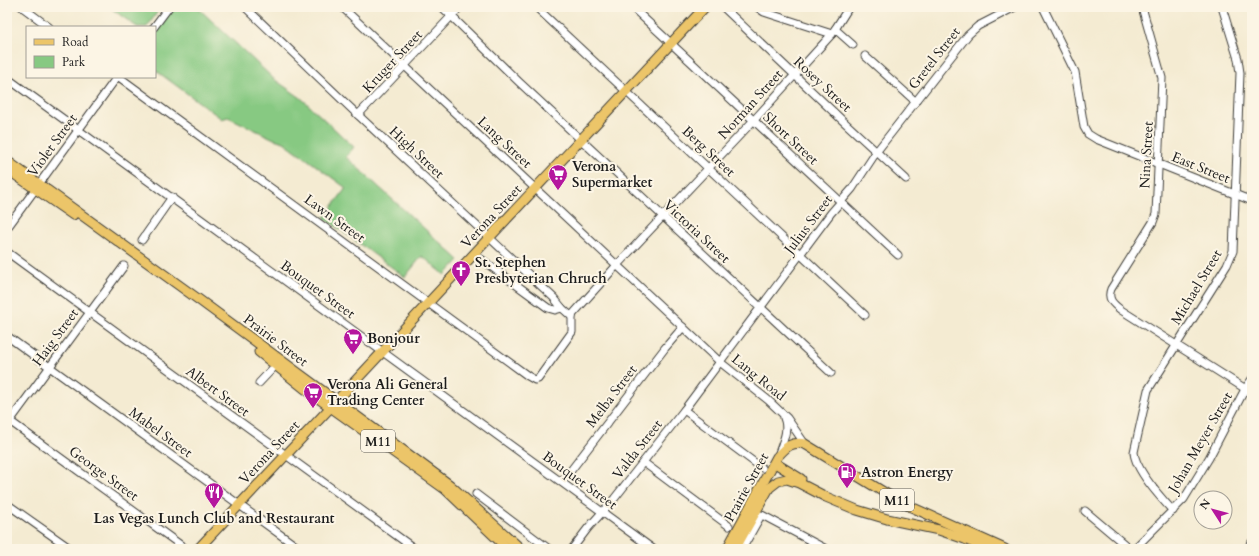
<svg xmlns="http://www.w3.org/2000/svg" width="1259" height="556" font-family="Cardo,serif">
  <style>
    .green { fill: #87c982; stroke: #52724f }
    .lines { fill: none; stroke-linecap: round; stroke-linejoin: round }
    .minor-casing { stroke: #3c3b37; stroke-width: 9 }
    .major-casing { stroke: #3c3b37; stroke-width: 11 }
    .minor { stroke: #fff; stroke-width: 7 }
    .major { stroke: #ecc569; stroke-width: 9 }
    .labels { text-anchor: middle; stroke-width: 4; stroke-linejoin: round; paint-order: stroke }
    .shield { fill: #fcf5e5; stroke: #5f5d58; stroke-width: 1 }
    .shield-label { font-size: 13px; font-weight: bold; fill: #1c1c1c }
    .street-label { font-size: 14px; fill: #1c1c1c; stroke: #fcf5e5 }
    .poi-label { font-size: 14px; font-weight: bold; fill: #1c1c1c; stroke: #fcf5e5; text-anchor: start }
  </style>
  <rect width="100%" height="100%" fill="#fcf5e5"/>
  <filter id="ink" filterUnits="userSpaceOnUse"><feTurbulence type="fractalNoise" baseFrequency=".025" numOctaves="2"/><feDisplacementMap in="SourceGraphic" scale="8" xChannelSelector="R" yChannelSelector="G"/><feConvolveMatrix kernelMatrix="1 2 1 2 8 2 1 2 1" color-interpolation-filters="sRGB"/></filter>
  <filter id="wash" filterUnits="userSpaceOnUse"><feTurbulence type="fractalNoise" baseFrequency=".012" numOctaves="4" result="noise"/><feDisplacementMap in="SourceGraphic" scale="16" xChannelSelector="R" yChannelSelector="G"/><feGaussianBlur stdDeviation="0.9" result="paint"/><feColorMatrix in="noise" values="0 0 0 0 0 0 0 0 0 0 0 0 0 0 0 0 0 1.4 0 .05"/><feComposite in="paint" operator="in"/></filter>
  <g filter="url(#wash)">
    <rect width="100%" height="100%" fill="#f4ebd2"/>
    <g class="green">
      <path d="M 109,7 L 161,7 L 147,27 L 137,27 Z"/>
      <path d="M 172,7 L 197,7 L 274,79 L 301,98 L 354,147 L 346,157 L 459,260 L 445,275 L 422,256 L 405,277 L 324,218 L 346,188 L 284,142 L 274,139 L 228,117 L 222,119 L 155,70 L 155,30 Z"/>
    </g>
  </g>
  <g filter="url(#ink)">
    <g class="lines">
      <g class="minor-casing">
        <g id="minor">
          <path d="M 22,7 L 49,27"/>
          <path d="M 245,7 L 358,115 L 554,298 L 562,308 L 572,317"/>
          <path d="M 342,7 L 720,362 L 768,400 L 787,418 L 805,444"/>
          <path d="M 442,7 L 519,82 L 831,373"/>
          <path d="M 536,7 L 865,315"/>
          <path d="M 632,7 L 898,255"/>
          <path d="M 723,7 L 842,120 L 906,179"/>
          <path d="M 757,7 L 764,12 L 770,14 L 832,34"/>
          <path d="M 1043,7 L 1075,72 L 1084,127 L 1088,134 L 1096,139 L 1252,201"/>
          <path d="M 1142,7 L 1162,78 L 1156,214 L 1153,222 L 1111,289 C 1107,299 1113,304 1121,310 L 1252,393"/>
          <path d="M 154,27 L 169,7"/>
          <path d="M 835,29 L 853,45"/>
          <path d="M 865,56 L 916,102"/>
          <path d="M 119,77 L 528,376 L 535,380 L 538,379 L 572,332 L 572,317 L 573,314 L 617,265 L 754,120 L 832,34 L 849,7"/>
          <path d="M 7,78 L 653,549"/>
          <path d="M 358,115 L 460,7"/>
          <path d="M 7,228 L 117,77"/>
          <path d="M 142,240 L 172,197"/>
          <path d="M 7,252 L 415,549"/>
          <path d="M 474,254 L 548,308 L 555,310 L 562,308"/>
          <path d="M 7,336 L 300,549"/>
          <path d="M 259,383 L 276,365"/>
          <path d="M 684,410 L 762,468"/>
          <path d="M 7,419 L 186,549"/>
          <path d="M 7,425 L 124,266"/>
          <path d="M 779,453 C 783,441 789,430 784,418"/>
          <path d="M 643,462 L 729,526"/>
          <path d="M 562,482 L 665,348 L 683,327"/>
          <path d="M 476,494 L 549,549"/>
          <path d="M 7,504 L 71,549"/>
          <path d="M 1085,511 L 1130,549"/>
          <path d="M 1173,511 C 1161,498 1135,470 1134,452 L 1148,390 L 1227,265 L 1233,251 L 1240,73 L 1238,59 L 1222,7"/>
          <path d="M 572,549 L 588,528 L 614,499 L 684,410 L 831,213 L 852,189 L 877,151 L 968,35 L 978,26 L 1015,7"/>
          <path d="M 742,549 L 760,517 L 762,515 L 826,549"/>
          <path d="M 1134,549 L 1184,499 L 1209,458 L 1245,389 L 1252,379"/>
          <path d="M 1247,549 L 1252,542"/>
        </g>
      </g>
      <g class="major-casing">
        <g id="major">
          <path d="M 7,161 L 198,299 L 450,485 L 521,549"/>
          <path d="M 7,169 L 73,215"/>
          <path d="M 259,352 L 304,388 L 445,489 L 508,549"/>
          <path d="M 775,463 L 801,479"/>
          <path d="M 198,549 L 705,7"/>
          <path d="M 727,549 L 777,457 C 786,447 791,441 805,444 L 900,502 L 1005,549"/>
          <path d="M 735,549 L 769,488 L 778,481 L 787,479 L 799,483 L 826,497 L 857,510 L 887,519 L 939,530 L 965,539 L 988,549"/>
        </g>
      </g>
      <use href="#minor" class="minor"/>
      <use href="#major" class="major"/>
    </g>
  </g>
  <defs>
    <g id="supermarket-pin" transform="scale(1)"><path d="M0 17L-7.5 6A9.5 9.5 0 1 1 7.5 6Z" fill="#b5179e" stroke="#fcf5e5"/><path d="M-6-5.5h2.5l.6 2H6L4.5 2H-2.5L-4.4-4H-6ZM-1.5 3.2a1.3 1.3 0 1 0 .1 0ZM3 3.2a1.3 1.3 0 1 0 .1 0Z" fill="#fff"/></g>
    <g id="church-pin" transform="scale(1)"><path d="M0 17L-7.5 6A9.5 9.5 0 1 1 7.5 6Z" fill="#b5179e" stroke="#fcf5e5"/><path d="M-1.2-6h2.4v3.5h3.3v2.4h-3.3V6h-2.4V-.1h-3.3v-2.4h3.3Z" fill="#fff"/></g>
    <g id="fuel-pin" transform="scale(1)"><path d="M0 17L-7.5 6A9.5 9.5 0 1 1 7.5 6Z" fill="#b5179e" stroke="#fcf5e5"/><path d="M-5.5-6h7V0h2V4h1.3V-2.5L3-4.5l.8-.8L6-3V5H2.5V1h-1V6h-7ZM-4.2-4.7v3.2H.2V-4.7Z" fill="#fff"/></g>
    <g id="restaurant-pin" transform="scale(1)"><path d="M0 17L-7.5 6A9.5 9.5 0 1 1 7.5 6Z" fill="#b5179e" stroke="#fcf5e5"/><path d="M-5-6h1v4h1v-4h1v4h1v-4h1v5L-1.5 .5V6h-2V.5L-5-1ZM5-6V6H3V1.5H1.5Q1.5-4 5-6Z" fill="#fff"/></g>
  </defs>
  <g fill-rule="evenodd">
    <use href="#supermarket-pin" x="558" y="174"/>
    <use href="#church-pin" x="461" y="270"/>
    <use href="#supermarket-pin" x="353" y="338"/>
    <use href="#supermarket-pin" x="313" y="392"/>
    <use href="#fuel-pin" x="847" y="472"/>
    <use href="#restaurant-pin" x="214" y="492"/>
  </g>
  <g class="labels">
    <g class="shield">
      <rect x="361" y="430" width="34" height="22" rx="3"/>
      <rect x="880" y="489" width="34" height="22" rx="3"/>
    </g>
    <g class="shield-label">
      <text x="378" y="446">M11</text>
      <text x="897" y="505">M11</text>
    </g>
    <g class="street-label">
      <text transform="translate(934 58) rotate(-52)" y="5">Gretel Street</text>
      <text transform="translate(392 61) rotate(-47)" y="5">Kruger Street</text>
      <text transform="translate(823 84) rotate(43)" y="5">Rosey Street</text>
      <text transform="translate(750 104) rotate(-48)" y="5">Norman Street</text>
      <text transform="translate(791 138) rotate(43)" y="5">Short Street</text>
      <text transform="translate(505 142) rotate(43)" y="5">Lang Street</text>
      <text transform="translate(52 145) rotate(-54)" y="5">Violet Street</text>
      <text transform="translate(709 151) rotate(43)" y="5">Berg Street</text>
      <text transform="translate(417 152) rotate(43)" y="5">High Street</text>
      <text transform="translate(1146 155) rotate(-87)" y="5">Nina Street</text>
      <text transform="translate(1201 167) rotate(22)" y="5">East Street</text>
      <text transform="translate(491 216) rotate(-47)" y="5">Verona Street</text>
      <text transform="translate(335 218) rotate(36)" y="5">Lawn Street</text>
      <text transform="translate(808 224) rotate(-53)" y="5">Julius Street</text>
      <text transform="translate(697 231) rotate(43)" y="5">Victoria Street</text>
      <text transform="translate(1196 287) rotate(-59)" y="5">Michael Street</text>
      <text transform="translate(318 289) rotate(36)" y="5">Bouquet Street</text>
      <text transform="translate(55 337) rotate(-54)" y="5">Haig Street</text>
      <text transform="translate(276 340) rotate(37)" y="5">Prairie Street</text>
      <text transform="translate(759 377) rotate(39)" y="5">Lang Road</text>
      <text transform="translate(218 391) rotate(36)" y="5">Albert Street</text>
      <text transform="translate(611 396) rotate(-53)" y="5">Melba Street</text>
      <text transform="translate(161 432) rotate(36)" y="5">Mabel Street</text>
      <text transform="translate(1200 442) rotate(-60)" y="5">Johan Meyer Street</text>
      <text transform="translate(637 449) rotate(-52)" y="5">Valda Street</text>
      <text transform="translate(269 452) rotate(-47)" y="5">Verona Street</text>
      <text transform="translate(104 473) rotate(36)" y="5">George Street</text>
      <text transform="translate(580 480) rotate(36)" y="5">Bouquet Street</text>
      <text transform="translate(746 487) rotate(-61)" y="5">Prairie Street</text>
    </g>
    <g class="poi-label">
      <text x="572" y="171">Verona<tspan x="572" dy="16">Supermarket</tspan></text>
      <text x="475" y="267">St. Stephen<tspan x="475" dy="16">Presbyterian Chruch</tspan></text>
      <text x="367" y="343">Bonjour</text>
      <text x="327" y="389">Verona Ali General<tspan x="327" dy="16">Trading Center</tspan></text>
      <text x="861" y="477">Astron Energy</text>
      <text x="214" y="523" text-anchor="middle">Las Vegas Lunch Club and Restaurant</text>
    </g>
  </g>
  <rect width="1259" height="556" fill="none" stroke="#fcf5e5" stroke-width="24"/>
  <rect x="26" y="26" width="130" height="52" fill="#fcf5e5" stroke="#a29e95"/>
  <rect x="34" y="39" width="20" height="6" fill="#ecc569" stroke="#a29e95"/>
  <text x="62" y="46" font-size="12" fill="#1c1c1c">Road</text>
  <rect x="34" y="56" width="20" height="12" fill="#87c982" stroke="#a29e95"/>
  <text x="62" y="66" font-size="12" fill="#1c1c1c">Park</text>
  <g transform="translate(1213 510) rotate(306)"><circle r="19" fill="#fcf5e5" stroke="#a29e95"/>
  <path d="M0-3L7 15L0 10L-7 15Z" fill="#b5179e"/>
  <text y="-6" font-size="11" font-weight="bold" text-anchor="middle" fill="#1c1c1c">N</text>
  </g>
</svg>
